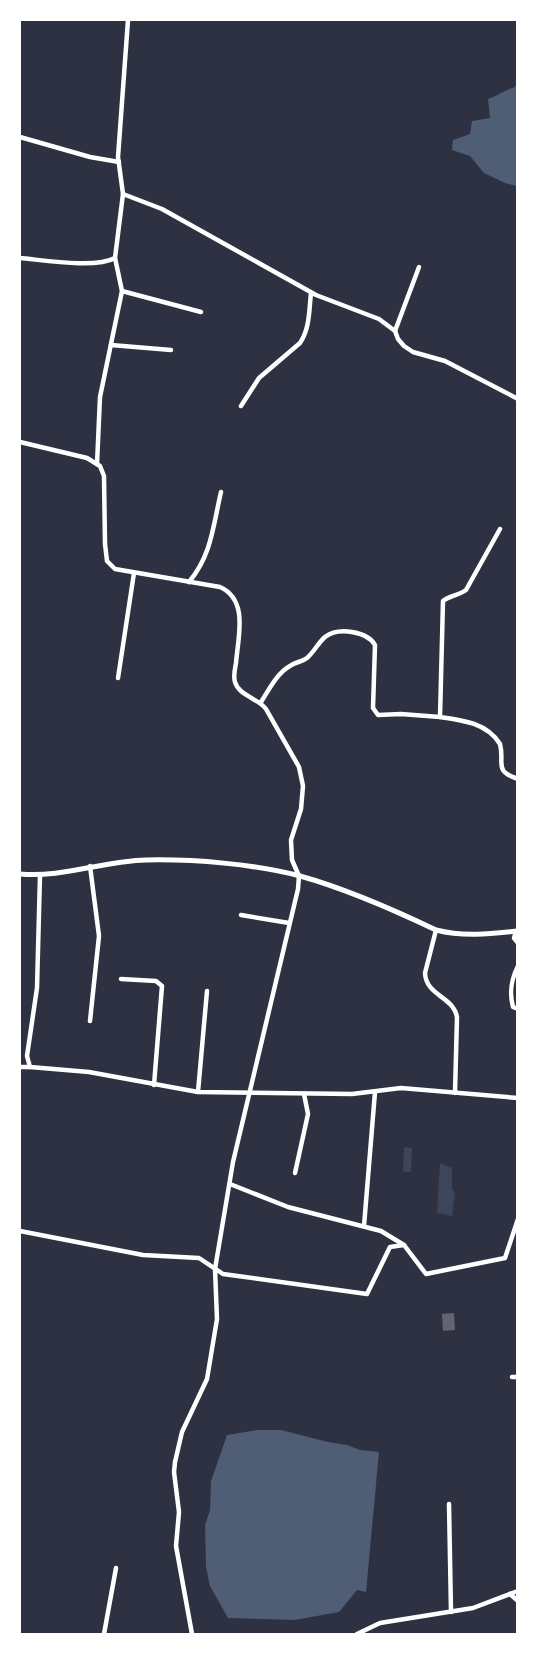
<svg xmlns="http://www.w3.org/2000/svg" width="537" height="1654" font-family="'DM Sans',sans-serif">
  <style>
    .green { fill: #3c4559 }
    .water { fill: #4f5d75 }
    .building { fill: #626471 }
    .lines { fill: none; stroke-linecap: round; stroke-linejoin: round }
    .minor { stroke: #fff; stroke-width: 4.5 }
    .tertiary { stroke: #fff; stroke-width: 5 }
  </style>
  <rect width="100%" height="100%" fill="#2d3142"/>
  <g class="green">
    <path d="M 404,1147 L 412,1148 L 411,1172 L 403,1172 Z"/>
    <path d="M 440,1163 L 452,1168 L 452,1189 L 455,1193 L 452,1216 L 437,1213 Z"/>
  </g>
  <g class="water">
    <path d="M 517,83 L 517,186 L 505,183 L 484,173 L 470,156 L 452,150 L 453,140 L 470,134 L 472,121 L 490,118 L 488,99 C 498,96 505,90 515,87 Z"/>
    <path d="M 257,1430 L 281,1430 L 328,1442 L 347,1445 L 360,1450 L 379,1452 L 366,1592 L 357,1590 L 339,1612 L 295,1620 L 228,1618 L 210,1586 L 206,1567 L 205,1525 L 210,1510 L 211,1481 L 227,1435 Z"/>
  </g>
  <path class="building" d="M 454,1313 L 455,1330 L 443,1331 L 442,1314 Z"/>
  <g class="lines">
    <g class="minor">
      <path d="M 20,137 L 90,157 L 119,162"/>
      <path d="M 123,194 L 162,209 L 316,295 L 379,319 L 395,331"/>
      <path d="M 20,258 C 43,260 95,269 115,258"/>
      <path d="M 122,291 L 201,312"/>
      <path d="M 395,331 L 398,339 L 404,346 L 413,352 L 445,361 L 518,399"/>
      <path d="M 395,331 L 419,267"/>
      <path d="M 111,345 L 171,350"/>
      <path d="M 241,406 L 259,378 L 300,343 C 310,328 309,310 311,293"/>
      <path d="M 20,442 L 87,458 L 100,466 L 104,476 L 105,544 L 107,561 L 115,569 L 220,587 C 249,600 238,637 236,663 C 235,669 233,676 235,682 C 239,696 258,698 266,709 L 299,767 L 303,786 L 301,809 L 291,840 L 292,860 L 299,876 L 298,889 L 233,1162 L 215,1269 L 217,1319 L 207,1379 L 182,1432 L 175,1462 L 174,1472 L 179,1512 L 176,1546 L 192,1634"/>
      <path d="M 97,464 L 100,397 L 122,291 L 115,258 L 123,194 L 118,157 L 128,20"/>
      <path d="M 500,529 L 466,590 C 459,595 449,596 443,601 L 440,717 C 462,720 487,723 500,744 C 505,763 493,771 518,779"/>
      <path d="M 189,582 C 212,554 213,526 221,492"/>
      <path d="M 118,678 L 134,573"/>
      <path d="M 261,702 C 269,690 277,673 290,666 C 295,662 302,662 307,658 C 314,652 318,643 325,637 C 338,627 367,631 375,645 L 373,708 L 378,715 L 401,714 L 440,717"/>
      <path d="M 40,875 L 37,988 L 27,1056 L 30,1067 L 89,1072 L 198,1092 L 352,1094 L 401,1088 L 518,1098"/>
      <path d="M 241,915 L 289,923"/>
      <path d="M 436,930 L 425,973 C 426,996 453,996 457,1017 L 455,1093"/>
      <path d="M 516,931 L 514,938 L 518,943"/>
      <path d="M 518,966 C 511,980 509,992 513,1007 L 518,1009"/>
      <path d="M 121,979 L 156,981 L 162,986 L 154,1085"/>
      <path d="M 90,1021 L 99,936 L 90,866"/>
      <path d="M 20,1067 L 30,1067"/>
      <path d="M 198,1092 L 207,991"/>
      <path d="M 295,1173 L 308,1114 L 304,1094"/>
      <path d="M 230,1184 L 288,1207 L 381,1231 L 404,1245"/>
      <path d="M 364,1226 L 375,1092"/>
      <path d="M 20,1231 L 143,1255 L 199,1258 L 223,1274 L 367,1294 L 390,1247 L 404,1245 L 426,1274 L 505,1258 L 518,1219"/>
      <path d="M 512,1377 L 518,1377"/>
      <path d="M 449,1504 L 451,1612"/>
      <path d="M 510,1594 L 518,1601"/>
      <path d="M 104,1634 L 116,1568"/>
      <path d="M 357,1634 L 380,1623 L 473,1608 L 518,1591"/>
    </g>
    <path class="tertiary" d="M 20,874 C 61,878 104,861 146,860 C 194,859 254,864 300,876 C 347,889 392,909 436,930 C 463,937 490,934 518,931"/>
  </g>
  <rect width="537" height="1654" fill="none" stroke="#ffffff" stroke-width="42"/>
</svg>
